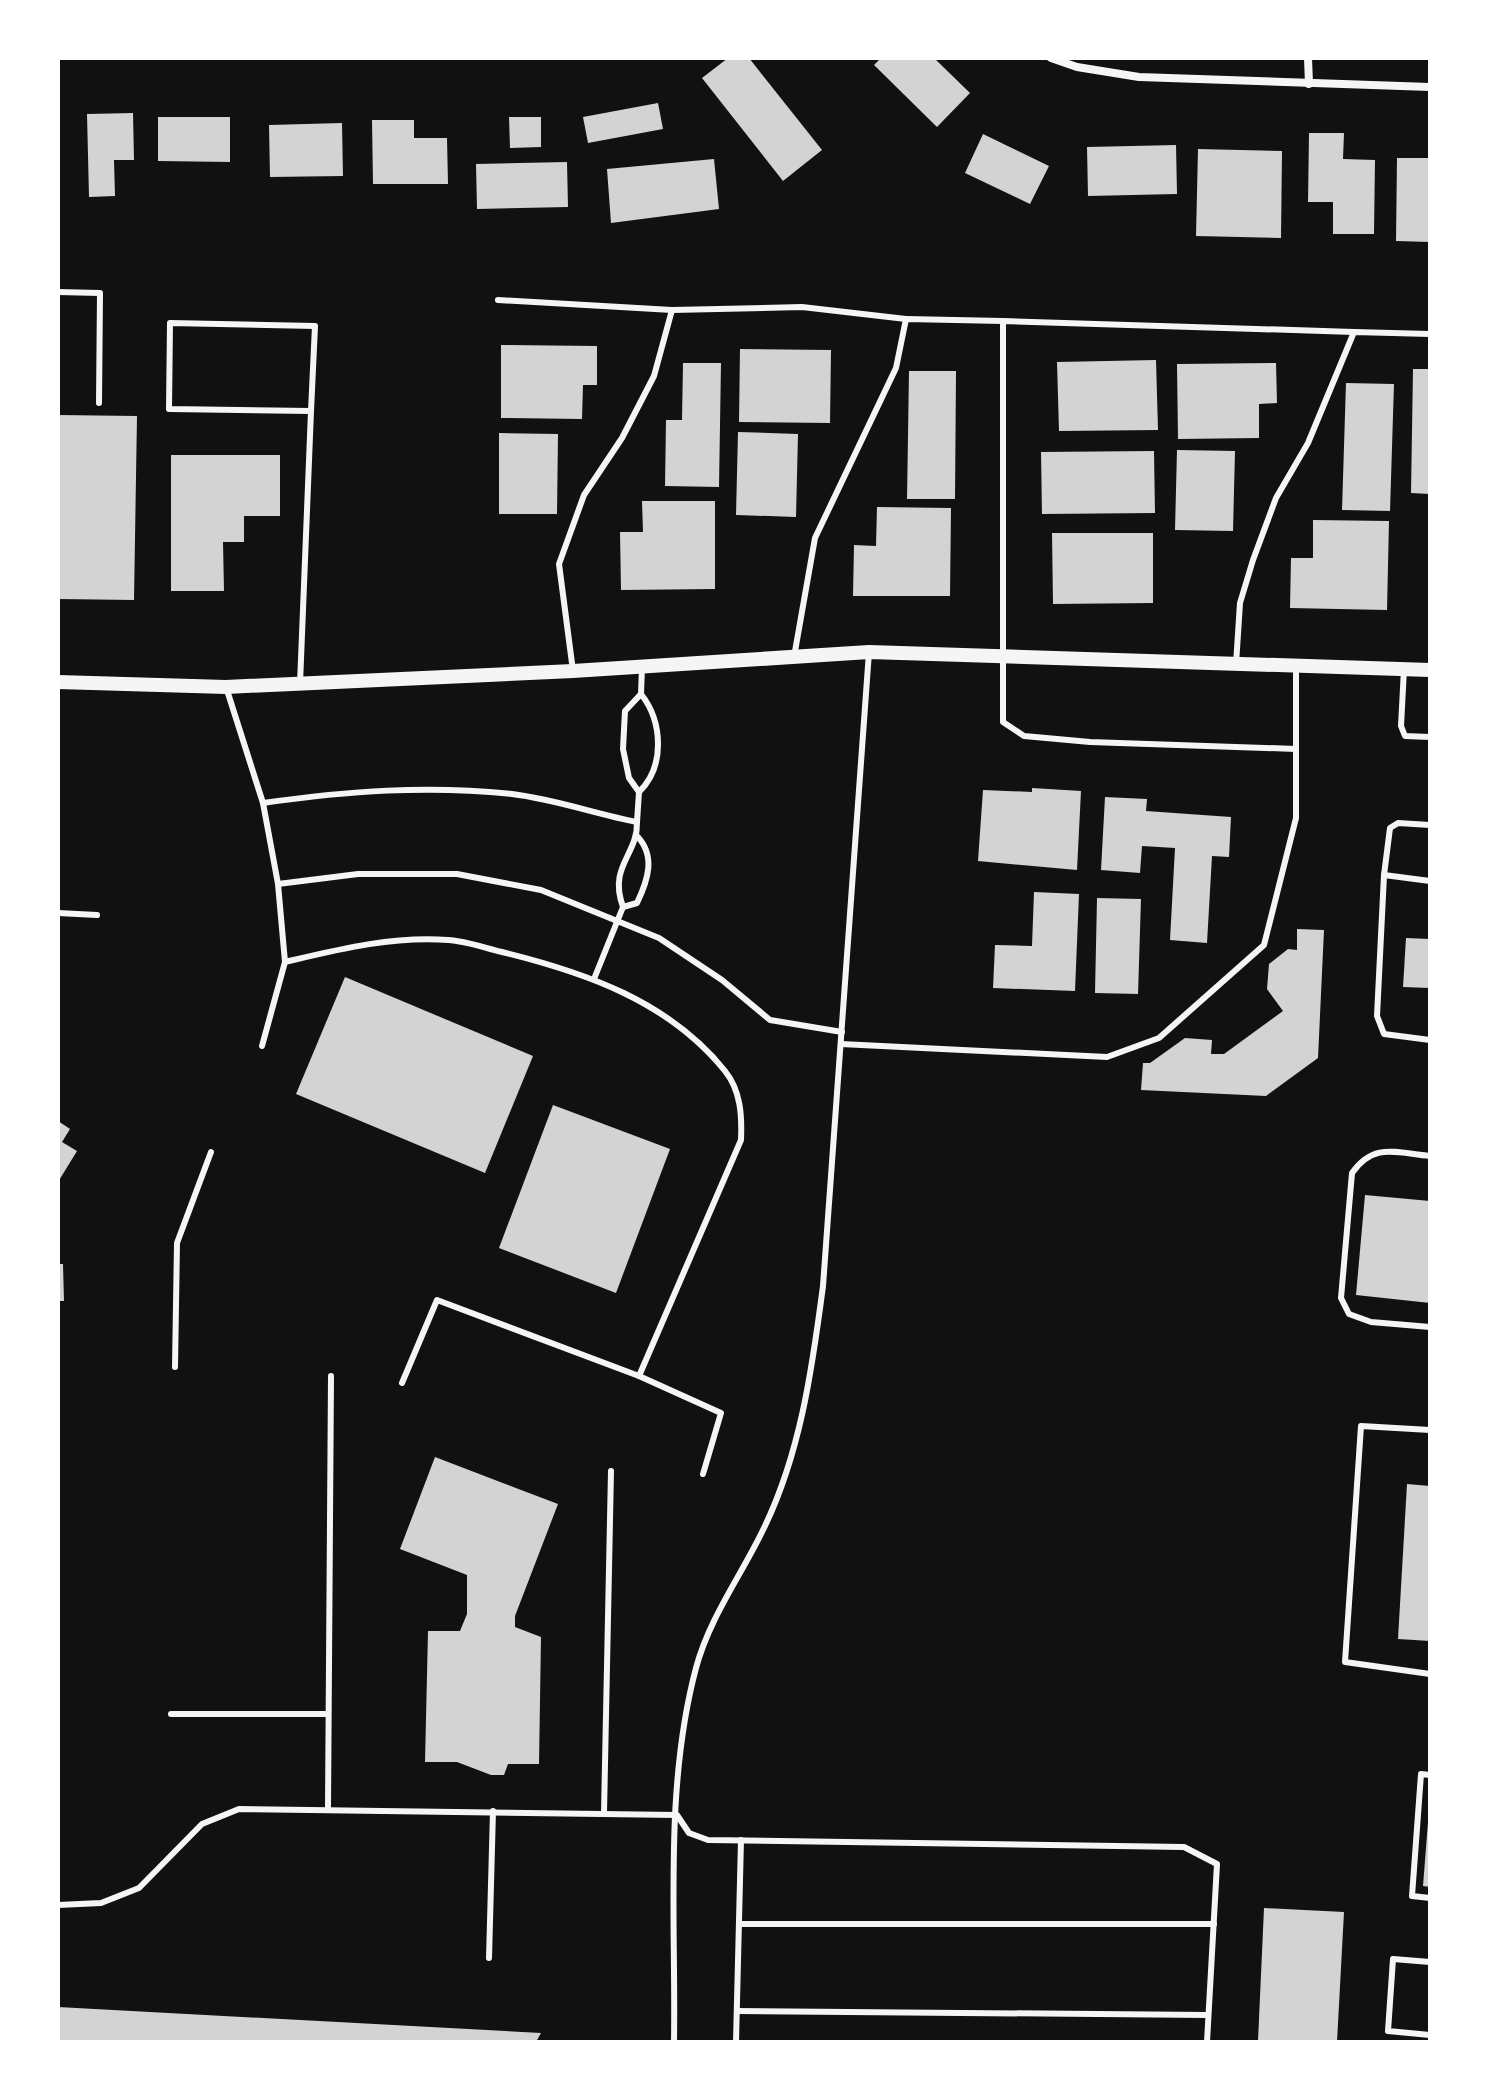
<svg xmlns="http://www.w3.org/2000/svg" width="1488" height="2100" font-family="'Asap Condensed',sans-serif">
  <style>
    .building { fill: #d3d3d3 }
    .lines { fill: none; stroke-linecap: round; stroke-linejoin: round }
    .service { stroke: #f5f5f5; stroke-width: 6 }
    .minor { stroke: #f5f5f5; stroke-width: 8 }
    .tertiary { stroke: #f5f5f5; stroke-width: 14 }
  </style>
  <rect width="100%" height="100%" fill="#111"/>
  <g class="building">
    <path d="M 728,58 L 749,58 L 822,150 L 783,181 L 702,78 Z"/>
    <path d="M 881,58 L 934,58 L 970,93 L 937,127 L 874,65 Z"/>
    <path d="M 658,103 L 663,129 L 588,143 L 583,117 Z"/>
    <path d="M 133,113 L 134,160 L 114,160 L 115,196 L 89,197 L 87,114 Z"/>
    <path d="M 158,117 L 230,117 L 230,162 L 158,161 Z"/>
    <path d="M 509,117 L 541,117 L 541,147 L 510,148 Z"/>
    <path d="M 372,120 L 414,120 L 414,138 L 447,138 L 448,184 L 373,184 Z"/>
    <path d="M 342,123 L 343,176 L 270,177 L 269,125 Z"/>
    <path d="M 1309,133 L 1344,133 L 1343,159 L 1375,160 L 1374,234 L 1333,234 L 1333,202 L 1308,202 Z"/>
    <path d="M 983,134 L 1049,166 L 1030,204 L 965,173 Z"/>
    <path d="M 1176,145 L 1177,194 L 1088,196 L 1087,147 Z"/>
    <path d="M 1198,149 L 1282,151 L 1281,238 L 1196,236 Z"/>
    <path d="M 1397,158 L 1430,158 L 1430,242 L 1396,241 Z"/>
    <path d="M 714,159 L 719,209 L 611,223 L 607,169 Z"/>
    <path d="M 567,162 L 568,207 L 477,209 L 476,164 Z"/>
    <path d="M 501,345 L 597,346 L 597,385 L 583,385 L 582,419 L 501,418 Z"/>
    <path d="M 740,349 L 831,350 L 830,423 L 739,422 Z"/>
    <path d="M 1156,360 L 1158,430 L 1059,431 L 1057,362 Z"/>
    <path d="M 683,363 L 721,363 L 719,487 L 665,486 L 666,420 L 682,420 Z"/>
    <path d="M 1276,363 L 1277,403 L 1259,404 L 1259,438 L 1178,439 L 1177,364 Z"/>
    <path d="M 1413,369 L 1430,369 L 1430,494 L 1411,493 Z"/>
    <path d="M 909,371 L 956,371 L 955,499 L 907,499 Z"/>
    <path d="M 1346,383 L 1394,384 L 1390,511 L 1342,510 Z"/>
    <path d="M 58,415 L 137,416 L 134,600 L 58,599 Z"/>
    <path d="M 738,432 L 798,434 L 796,517 L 736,515 Z"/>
    <path d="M 499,433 L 558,434 L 557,514 L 499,514 Z"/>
    <path d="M 1177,450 L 1235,451 L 1233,531 L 1175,530 Z"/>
    <path d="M 1154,451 L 1155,513 L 1042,514 L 1041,452 Z"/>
    <path d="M 171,455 L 280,455 L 280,516 L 244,516 L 244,542 L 223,542 L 224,591 L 171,591 Z"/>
    <path d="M 642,501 L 715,501 L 715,589 L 621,590 L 620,532 L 643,532 Z"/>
    <path d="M 877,507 L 951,508 L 950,596 L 853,596 L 854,545 L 876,546 Z"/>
    <path d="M 1313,520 L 1389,521 L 1387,610 L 1290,608 L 1291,558 L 1313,558 Z"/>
    <path d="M 1052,533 L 1153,533 L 1153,603 L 1053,604 Z"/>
    <path d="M 1032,788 L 1081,791 L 1077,870 L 978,861 L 983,790 L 1032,792 Z"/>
    <path d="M 1105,797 L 1147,799 L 1146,811 L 1231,817 L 1229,857 L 1212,856 L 1207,943 L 1170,940 L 1175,848 L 1142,846 L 1140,873 L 1101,870 Z"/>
    <path d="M 1034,892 L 1079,894 L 1075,991 L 993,988 L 995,945 L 1032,946 Z"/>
    <path d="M 1097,898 L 1141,899 L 1138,994 L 1095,993 Z"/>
    <path d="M 1297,929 L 1324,930 L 1318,1058 L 1266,1096 L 1141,1090 L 1143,1063 L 1150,1063 L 1185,1038 L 1212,1040 L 1211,1054 L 1224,1054 L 1283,1011 L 1267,989 L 1269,964 L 1288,949 L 1297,950 Z"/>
    <path d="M 1406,938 L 1430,939 L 1430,988 L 1403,987 Z"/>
    <path d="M 345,977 L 533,1056 L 485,1173 L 296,1094 Z"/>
    <path d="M 553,1105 L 670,1149 L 616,1293 L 499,1248 Z"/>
    <path d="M 58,1121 L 70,1129 L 62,1142 L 77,1151 L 58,1182 Z"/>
    <path d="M 1365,1195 L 1430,1201 L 1430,1303 L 1356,1295 Z"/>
    <path d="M 58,1264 L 63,1264 L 64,1301 L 58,1301 Z"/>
    <path d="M 435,1457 L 558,1504 L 515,1616 L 515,1627 L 541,1637 L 539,1764 L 508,1764 L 504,1775 L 491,1775 L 457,1762 L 425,1762 L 428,1631 L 460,1631 L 467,1614 L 467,1575 L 400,1549 Z"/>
    <path d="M 1407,1484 L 1430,1486 L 1430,1641 L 1398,1639 Z"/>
    <path d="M 1428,1822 L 1430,1822 L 1430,1887 L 1423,1886 Z"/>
    <path d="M 1264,1908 L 1344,1912 L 1337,2042 L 1258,2041 Z"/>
    <path d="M 58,2007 L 541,2033 L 536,2042 L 58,2042 Z"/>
  </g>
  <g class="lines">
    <g class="service">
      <path d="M 58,292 L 100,293 L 99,403"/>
      <path d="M 498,300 L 672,310"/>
      <path d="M 794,657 L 815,538 L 896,368 L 906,319 L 1003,321"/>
      <path d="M 1236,664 L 1240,603 L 1253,560 L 1276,498 L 1308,443 L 1354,332 L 1430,334"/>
      <path d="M 1404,669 L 1401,726 L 1405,736 L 1430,737"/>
      <path d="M 573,671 L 559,564 L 584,495 L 622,438 L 654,376 L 672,310 L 802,307 L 906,319"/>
      <path d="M 300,684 L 311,411 L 169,409 L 170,323 L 315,326 L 311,411"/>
      <path d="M 226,687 L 263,803 L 278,884 L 358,874 L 457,874 L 541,890 L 659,938 L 722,980 L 770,1020 L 842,1032"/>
      <path d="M 1296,749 L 1090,742 L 1024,736 L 1003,722 L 1003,321 L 1354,332"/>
      <path d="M 639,792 C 665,767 663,722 641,694 L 642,667"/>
      <path d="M 263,803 C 347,791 427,785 512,794 C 554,799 596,814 637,822 L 639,792 L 629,778 L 623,749 L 625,711 L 641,694"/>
      <path d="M 1430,825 L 1398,823 L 1390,828 L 1384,875 L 1430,881"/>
      <path d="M 1384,875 L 1377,1016 L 1384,1034 L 1430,1040"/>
      <path d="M 623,907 L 637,903 C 648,880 656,856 637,836"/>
      <path d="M 58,913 L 97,915"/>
      <path d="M 285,962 C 340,949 392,936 448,940 C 466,941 485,948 502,952 C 584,972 669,1001 725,1071 C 741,1091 742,1116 741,1140 L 639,1376 L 437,1300 L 402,1383"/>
      <path d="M 594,979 L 623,907 C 608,866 638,855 637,822"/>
      <path d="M 841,1044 L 1107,1057 L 1159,1038 L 1264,945 L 1296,818 L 1296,666"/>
      <path d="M 262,1046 L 285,962 L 278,884"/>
      <path d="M 1430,1156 C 1396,1153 1374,1142 1352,1173 L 1341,1298 L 1349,1314 L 1371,1322 L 1430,1327"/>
      <path d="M 175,1367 L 177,1243 L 211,1152"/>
      <path d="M 639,1376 L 721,1413 L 703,1474"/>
      <path d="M 1430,1430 L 1361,1426 L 1345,1662 L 1430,1674"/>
      <path d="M 171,1714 L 328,1714"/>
      <path d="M 1430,1775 L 1421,1774 L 1412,1896 L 1430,1898"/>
      <path d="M 328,1808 L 331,1376"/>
      <path d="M 604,1813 L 611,1471"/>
      <path d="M 58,1905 L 101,1903 L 139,1888 L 202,1824 L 239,1809 L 677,1815 L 689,1833 L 708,1840 L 1184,1847 L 1217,1864 L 1207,2042"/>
      <path d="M 739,1924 L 1214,1924"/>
      <path d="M 489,1958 L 493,1811"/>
      <path d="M 1430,1962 L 1393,1959 L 1388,2031 L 1430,2035"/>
      <path d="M 737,2011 L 1208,2015"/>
      <path d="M 674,2042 C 676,1919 664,1788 696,1668 C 709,1619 740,1577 762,1532 C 800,1456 812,1370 823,1286 L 869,652"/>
      <path d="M 736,2042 L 741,1840"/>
    </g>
    <g class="minor">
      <path d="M 1051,58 L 1077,67 L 1139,77 L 1430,87"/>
      <path d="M 1308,58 L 1309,84"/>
    </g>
    <path class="tertiary" d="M 58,682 L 226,687 L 573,671 L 869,652 L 1430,670"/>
  </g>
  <rect width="1488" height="2100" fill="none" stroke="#ffffff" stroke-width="120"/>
</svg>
